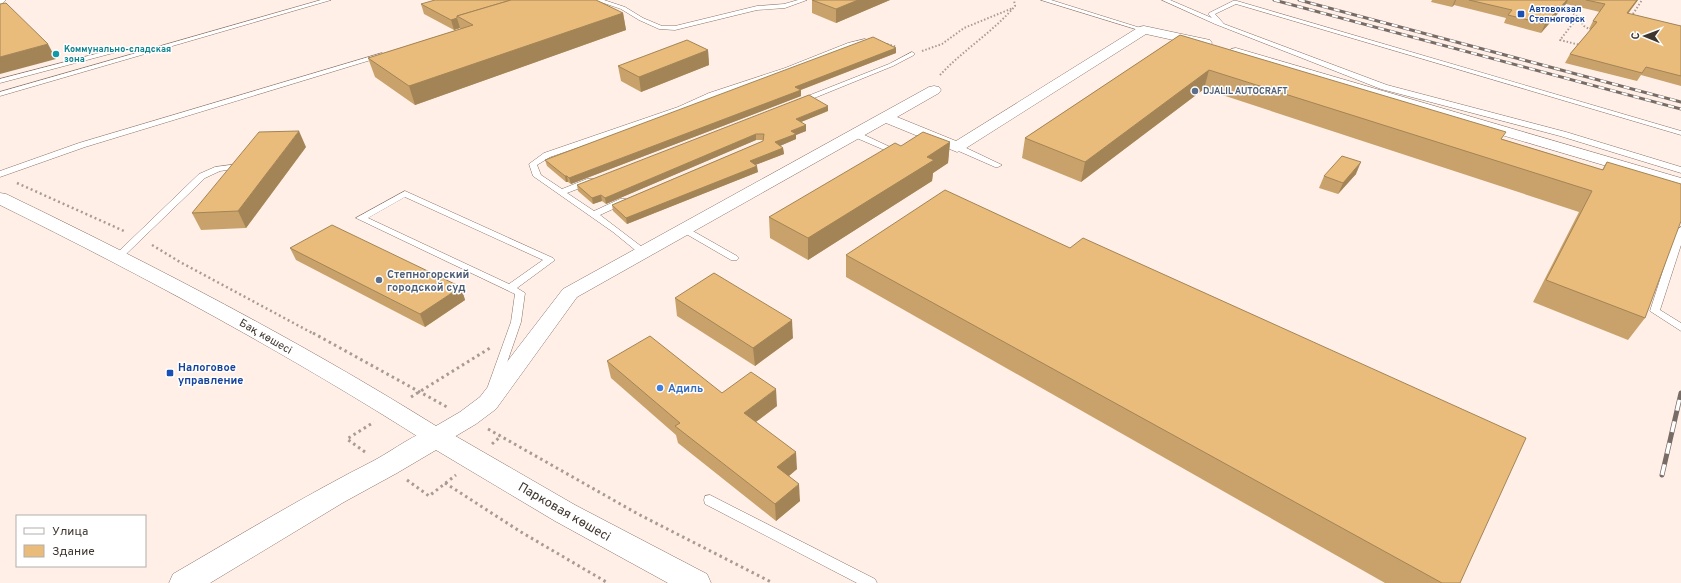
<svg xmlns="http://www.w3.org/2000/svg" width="1681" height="583" font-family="Overpass,sans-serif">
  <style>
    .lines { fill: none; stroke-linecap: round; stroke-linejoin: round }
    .service-casing { stroke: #897367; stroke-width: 1 }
    .minor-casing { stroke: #897367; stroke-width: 1 }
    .tertiary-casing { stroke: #897367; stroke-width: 1 }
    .path-far2 { stroke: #a89b94; stroke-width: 2; stroke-dasharray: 1.5 2; stroke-linecap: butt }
    .path-far1 { stroke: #a89b94; stroke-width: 2.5; stroke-dasharray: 2 3; stroke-linecap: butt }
    .path { stroke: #a89b94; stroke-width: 3; stroke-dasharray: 2.5 3.5; stroke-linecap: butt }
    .service { fill: #fff; fill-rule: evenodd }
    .minor { fill: #fff; fill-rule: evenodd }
    .tertiary { fill: #fff; fill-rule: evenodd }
    .rail-far1-casing { stroke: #786c66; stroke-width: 3 }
    .rail-casing { stroke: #786c66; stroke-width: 5 }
    .rail-far1 { stroke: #fff; stroke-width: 2; stroke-dasharray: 6; stroke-linecap: butt }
    .rail { stroke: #fff; stroke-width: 3.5; stroke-dasharray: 11; stroke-linecap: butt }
    .wall { fill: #c8a26a }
    .shaded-wall { fill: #a38456 }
    .building { fill: #e9bc7b; stroke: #a38456 }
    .transit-dot { fill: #1a4fb4; stroke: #fff; stroke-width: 1.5 }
    .culture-dot { fill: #0f9aa8; stroke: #fff; stroke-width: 1.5 }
    .service-dot { fill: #5c6f8a; stroke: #fff; stroke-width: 1.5 }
    .shop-dot { fill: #3f7fe0; stroke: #fff; stroke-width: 1.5 }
    .labels { text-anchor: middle; stroke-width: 3; stroke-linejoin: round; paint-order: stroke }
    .far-transit-label { font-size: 9px; font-weight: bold; fill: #164399; stroke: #fff; text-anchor: start }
    .far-culture-label { font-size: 9px; font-weight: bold; fill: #0d838f; stroke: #fff; text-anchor: start }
    .far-service-label { font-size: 9px; font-weight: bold; fill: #4e5e75; stroke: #fff; text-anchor: start }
    .service-label { font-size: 11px; font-weight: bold; fill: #4e5e75; stroke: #fff; text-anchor: start }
    .street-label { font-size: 11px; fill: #403630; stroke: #fff }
    .transit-label { font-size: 11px; font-weight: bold; fill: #164399; stroke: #fff; text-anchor: start }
    .shop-label { font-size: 11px; font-weight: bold; fill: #366cbe; stroke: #fff; text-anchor: start }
    .near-street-label { font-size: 13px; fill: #403630; stroke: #fff }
  </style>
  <rect width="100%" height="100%" fill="#ffefe7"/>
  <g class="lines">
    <g class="service-casing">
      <g id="service">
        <path d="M 0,0 L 6,0 L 0,5 Z"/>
        <path d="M 321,0 L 331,0 L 0,96 L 0,92 Z"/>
        <path d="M 595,0 L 604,0 L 625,7 L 643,18 L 662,26 L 675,26 L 757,6 L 784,4 L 798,0 L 807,0 L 785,8 L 757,10 L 675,30 L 659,29 L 639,20 L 621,9 Z"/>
        <path d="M 1041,0 L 1051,0 L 1147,30 L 1142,31 Z"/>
        <path d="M 1162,0 L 1170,0 L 1212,18 L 1208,14 L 1209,13 L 1233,1 L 1237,1 L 1681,131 L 1681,135 L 1236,4 L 1215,14 L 1224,24 L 1387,85 L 1566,132 L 1681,167 L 1681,173 L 1560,136 L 1381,89 L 1215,24 Z"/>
        <path d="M 865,39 L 867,40 L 867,42 L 852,46 L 789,70 L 715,97 L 684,111 L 550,157 L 537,165 L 541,175 L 562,189 L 587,179 L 593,179 L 594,181 L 593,183 L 567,193 L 594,211 L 620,199 L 626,199 L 627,201 L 626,203 L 600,215 L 646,250 L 648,252 L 646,254 L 640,254 L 613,232 L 533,176 L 529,164 L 544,153 L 678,107 L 709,93 L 785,68 L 848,43 Z"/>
        <path d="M 115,49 L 118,51 L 117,52 L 0,83 L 0,79 Z"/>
        <path d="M 912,52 L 914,53 L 914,55 L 893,66 L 802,103 L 796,103 L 795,101 L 889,64 Z"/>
        <path d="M 382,53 L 384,54 L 384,56 L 85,147 L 0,177 L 0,171 L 79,143 Z"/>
        <path d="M 852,132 L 858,132 L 903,153 L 902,155 L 896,155 L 852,136 Z"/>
        <path d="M 954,145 L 960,145 L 1002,165 L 998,167 L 995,167 L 954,149 Z"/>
        <path d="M 238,164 L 242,166 L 241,168 L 220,171 L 205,178 L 122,258 L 116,258 L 114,256 L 116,254 L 199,174 L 215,167 Z"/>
        <path d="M 405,191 L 553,258 L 555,260 L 517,288 L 525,293 L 521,322 L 498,389 L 490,389 L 488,386 L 511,322 L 515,294 L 356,218 ZM 405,197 L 543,260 L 509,284 L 368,218 Z"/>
        <path d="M 684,226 L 737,256 L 739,258 L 737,260 L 731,260 L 681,231 L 679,229 L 681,227 Z"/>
        <path d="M 1681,227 L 1681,245 L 1660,310 L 1681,323 L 1681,331 L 1650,311 L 1676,230 Z"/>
        <path d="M 710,495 L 875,579 L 877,583 L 857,583 L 705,504 L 704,500 L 705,496 Z"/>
      </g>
    </g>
    <g class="minor-casing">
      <g id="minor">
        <path d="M 1144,26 L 1210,40 L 1212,43 L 1210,46 L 1205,47 L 1146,34 L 963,150 L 957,152 L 886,123 L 577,297 L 496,409 L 476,424 L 444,443 L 436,446 L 428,443 C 290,355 146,277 0,205 L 0,193 L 6,194 C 153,265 298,340 436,426 L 460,412 L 480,397 L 563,289 L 929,87 L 934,86 L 939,87 L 941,90 L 939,93 L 897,117 L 956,141 L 1139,27 Z"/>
        <path d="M 1236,48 L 1681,178 L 1681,188 L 1231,55 L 1229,52 L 1231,49 Z"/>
      </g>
    </g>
    <g class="tertiary-casing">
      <path id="tertiary" d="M 436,427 L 445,430 L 575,505 L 707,574 L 711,583 L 668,583 L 555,521 L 436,450 L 397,473 L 344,502 L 210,583 L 169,583 L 173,574 C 240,535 306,495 375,460 C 395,449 414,434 436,427 Z"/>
    </g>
    <g class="path-far2">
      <path d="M 1562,5 L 1578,17 L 1560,40 L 1580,45"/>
      <path d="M 1578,17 L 1584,26 L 1593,31"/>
      <path d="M 1631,17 L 1642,0"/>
      <path d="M 887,44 L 897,47"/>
      <path d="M 922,51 L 942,44 L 964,28 L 1013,8"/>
      <path d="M 940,75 C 963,50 993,32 1015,6 L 1014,0"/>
    </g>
    <g class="path-far1">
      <path d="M 17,183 L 124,231"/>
      <path d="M 152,245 L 180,262 L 314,334"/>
    </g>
    <g class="path">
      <path d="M 313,333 L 447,407"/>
      <path d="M 411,397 L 490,348"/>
      <path d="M 488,429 L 638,514 L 773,583"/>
      <path d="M 492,444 L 501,436"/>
      <path d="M 365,452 L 347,439 L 374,422"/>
      <path d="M 407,480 L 429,496 L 456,475"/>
      <path d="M 445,483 L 521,532 L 608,583"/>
    </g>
    <use href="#service" class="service"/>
    <use href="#minor" class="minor"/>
    <use href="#tertiary" class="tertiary"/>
    <g class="rail-far1-casing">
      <g id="rail-far1">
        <path d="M 1274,0 L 1681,109"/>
        <path d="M 1299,0 L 1681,102"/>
      </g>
    </g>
    <g class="rail-casing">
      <path id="rail" d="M 1662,475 L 1681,393"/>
    </g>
    <use href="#rail-far1" class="rail-far1"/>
    <use href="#rail" class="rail"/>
  </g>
  <g class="wall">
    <path d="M 812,0 L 890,0 L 836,23 L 812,13 Z"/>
    <path d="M 1432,0 L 1638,0 L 1628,14 L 1681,26 L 1681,86 L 1641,75 L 1637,81 L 1565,63 L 1570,54 L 1591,29 L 1589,29 L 1593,21 L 1600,12 L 1566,4 L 1541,33 L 1504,23 L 1506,18 L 1454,5 L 1452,7 L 1431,2 Z"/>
    <path d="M 421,4 L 623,13 L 626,30 L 415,105 L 375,77 L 368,58 L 460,29 L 460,28 L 454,30 L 424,14 Z"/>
    <path d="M 1180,35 L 1502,139 L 1602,170 L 1607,162 L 1645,318 L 1628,340 L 1533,302 L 1579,212 L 1204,89 L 1081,182 L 1022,158 L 1025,138 Z"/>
    <path d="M 896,48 L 896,53 L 801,90 L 801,96 L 571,184 L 568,182 L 566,182 L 547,166 L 545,160 Z"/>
    <path d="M 708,50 L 709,65 L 641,92 L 621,81 L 618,66 Z"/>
    <path d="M 828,111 L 801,122 L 806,125 L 806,131 L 796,135 L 796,139 L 780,146 L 783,148 L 784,154 L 755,165 L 758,172 L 627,224 L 613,211 L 612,205 L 763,141 L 763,140 L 756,140 L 606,204 L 602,201 L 593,204 L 578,191 L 577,185 Z"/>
    <path d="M 950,142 L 948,163 L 933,173 L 932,181 L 808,260 L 770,238 L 769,217 Z"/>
    <path d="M 306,147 L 246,228 L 201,230 L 192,213 Z"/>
    <path d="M 1356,174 L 1338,194 L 1319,188 L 1324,176 Z"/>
    <path d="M 290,248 L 461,287 L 465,300 L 425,327 L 296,260 Z"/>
    <path d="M 846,255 L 1460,583 L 1385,583 L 846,277 Z"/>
    <path d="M 675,298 L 793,338 L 755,366 L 677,316 Z"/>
    <path d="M 607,361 L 722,393 L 777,406 L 756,422 L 797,469 L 789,476 L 800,501 L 776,521 L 678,443 L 676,435 L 611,378 Z"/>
  </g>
  <g class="shaded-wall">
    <path d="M 858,0 L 890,0 L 836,23 L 836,9 Z"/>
    <path d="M 1455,0 L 1456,0 L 1454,5 L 1452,7 Z"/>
    <path d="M 1567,0 L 1568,0 L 1566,4 L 1541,33 L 1545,24 Z"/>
    <path d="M 1637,0 L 1638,0 L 1622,21 L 1627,13 Z"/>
    <path d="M 623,13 L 626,30 L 415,105 L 409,86 Z"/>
    <path d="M 457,18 L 460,28 L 454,30 L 451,20 Z"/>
    <path d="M 48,44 L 56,59 L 0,74 L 0,57 Z"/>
    <path d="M 896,48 L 896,53 L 795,92 L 795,87 Z"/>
    <path d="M 708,50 L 709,65 L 641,92 L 639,77 Z"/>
    <path d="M 1209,70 L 1204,89 L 1081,182 L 1085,162 Z"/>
    <path d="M 801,90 L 801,96 L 571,184 L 569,178 Z"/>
    <path d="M 828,106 L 828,111 L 796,124 L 796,119 Z"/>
    <path d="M 806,125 L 806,131 L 796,135 L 796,139 L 775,148 L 775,142 L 791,131 Z"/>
    <path d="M 299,131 L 306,147 L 246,228 L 238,211 Z"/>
    <path d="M 756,134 L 756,140 L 606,204 L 605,198 Z"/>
    <path d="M 950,142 L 948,163 L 933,173 L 932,181 L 808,260 L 808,238 L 927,157 Z"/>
    <path d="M 783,148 L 784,154 L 750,167 L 750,161 Z"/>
    <path d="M 1361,162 L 1356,174 L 1338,194 L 1343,183 Z"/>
    <path d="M 757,166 L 758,172 L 627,224 L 626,218 Z"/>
    <path d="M 565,176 L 567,176 L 568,182 L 566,182 Z"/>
    <path d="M 601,195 L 602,201 L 593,204 L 592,198 Z"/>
    <path d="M 461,287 L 465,300 L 425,327 L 420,314 Z"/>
    <path d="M 792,320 L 793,338 L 755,366 L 753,348 Z"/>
    <path d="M 776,389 L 777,406 L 745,430 L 744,413 Z"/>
    <path d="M 796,452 L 797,469 L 778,485 L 777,467 Z"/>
    <path d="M 799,484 L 800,501 L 776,521 L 775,504 Z"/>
  </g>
  <g class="building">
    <path d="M 435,0 L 511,0 L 457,16 L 457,18 L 451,20 L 421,4 Z"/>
    <path d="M 511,0 L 596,0 L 623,13 L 409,86 L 368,58 L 473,25 L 457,16 Z"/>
    <path d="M 812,0 L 858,0 L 836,9 Z"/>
    <path d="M 1469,0 L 1567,0 L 1545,24 L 1508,15 L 1512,10 Z"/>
    <path d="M 1586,0 L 1637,0 L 1627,13 L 1681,26 L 1681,76 L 1646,67 L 1642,73 L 1570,54 L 1597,22 L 1593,21 L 1605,4 Z"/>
    <path d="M 6,3 L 48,44 L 0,57 L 0,4 Z"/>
    <path d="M 1180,35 L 1506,132 L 1501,139 L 1603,170 L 1607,162 L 1681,184 L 1681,221 L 1645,318 L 1546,280 L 1592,191 L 1209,70 L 1085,162 L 1025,138 Z"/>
    <path d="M 873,37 L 896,48 L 795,87 L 801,90 L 569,178 L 567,176 L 565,176 L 545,160 Z"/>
    <path d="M 687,40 L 708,50 L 639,77 L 618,66 Z"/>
    <path d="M 809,95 L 828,106 L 796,119 L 806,125 L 791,131 L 796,134 L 775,142 L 783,148 L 750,161 L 757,166 L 626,218 L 612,205 L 763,141 L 764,134 L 756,134 L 605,198 L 601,195 L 592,198 L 577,185 Z"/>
    <path d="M 299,131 L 238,211 L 192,213 L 259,132 Z"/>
    <path d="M 923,132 L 950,142 L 927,157 L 934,160 L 808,238 L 769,217 L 895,143 L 901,146 Z"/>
    <path d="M 1342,156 L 1361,162 L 1343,183 L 1324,176 Z"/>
    <path d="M 945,190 L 1070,248 L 1083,238 L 1526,438 L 1460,583 L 1442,583 L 846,255 Z"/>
    <path d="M 332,225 L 461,287 L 420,314 L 290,248 Z"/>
    <path d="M 714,273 L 792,320 L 753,348 L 675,298 Z"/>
    <path d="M 650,336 L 722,393 L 751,372 L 776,389 L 744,413 L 796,452 L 777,467 L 799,484 L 775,504 L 675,426 L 680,423 L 607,361 Z"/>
  </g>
  <g class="transit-dot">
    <rect x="1517" y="10" width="8" height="8" rx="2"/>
    <rect x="166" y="369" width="8" height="8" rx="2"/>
  </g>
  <circle class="culture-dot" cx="56" cy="54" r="4"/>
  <g class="service-dot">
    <circle cx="1195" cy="91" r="4"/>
    <circle cx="379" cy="280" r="4"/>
  </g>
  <circle class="shop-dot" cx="660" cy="388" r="4"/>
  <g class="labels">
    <g class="far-transit-label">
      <text x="1529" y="12">Автовокзал<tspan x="1529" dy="10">Степногорск</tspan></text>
    </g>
    <g class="far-culture-label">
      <text x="64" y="52">Коммунально-сладская<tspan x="64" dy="10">зона</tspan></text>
    </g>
    <g class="far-service-label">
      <text x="1203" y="94">DJALIL AUTOCRAFT</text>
    </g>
    <g class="service-label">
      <text x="387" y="278">Степногорский<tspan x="387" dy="13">городской суд</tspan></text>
    </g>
    <g class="street-label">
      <text transform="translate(266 336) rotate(30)" y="4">Бақ көшесі</text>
    </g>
    <g class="transit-label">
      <text x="178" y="371">Налоговое<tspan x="178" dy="13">управление</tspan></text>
    </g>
    <g class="shop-label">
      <text x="668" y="392">Адиль</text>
    </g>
    <g class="near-street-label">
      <text transform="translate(565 511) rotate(30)" y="5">Парковая көшесі</text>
    </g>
  </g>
  <rect x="16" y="515" width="130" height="52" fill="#ffffff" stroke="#b3afac"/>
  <rect x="24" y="528" width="20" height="6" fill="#ffffff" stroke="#b3afac"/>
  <text x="52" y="535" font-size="12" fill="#403630">Улица</text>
  <rect x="24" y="545" width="20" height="12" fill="#e9bc7b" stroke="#b3afac"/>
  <text x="52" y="555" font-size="12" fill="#403630">Здание</text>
  <g transform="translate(1645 36) rotate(271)" stroke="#ffffff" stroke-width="3" paint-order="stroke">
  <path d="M0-3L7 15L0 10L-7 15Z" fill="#403630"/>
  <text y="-6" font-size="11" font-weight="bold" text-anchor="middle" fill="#403630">С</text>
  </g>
</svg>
